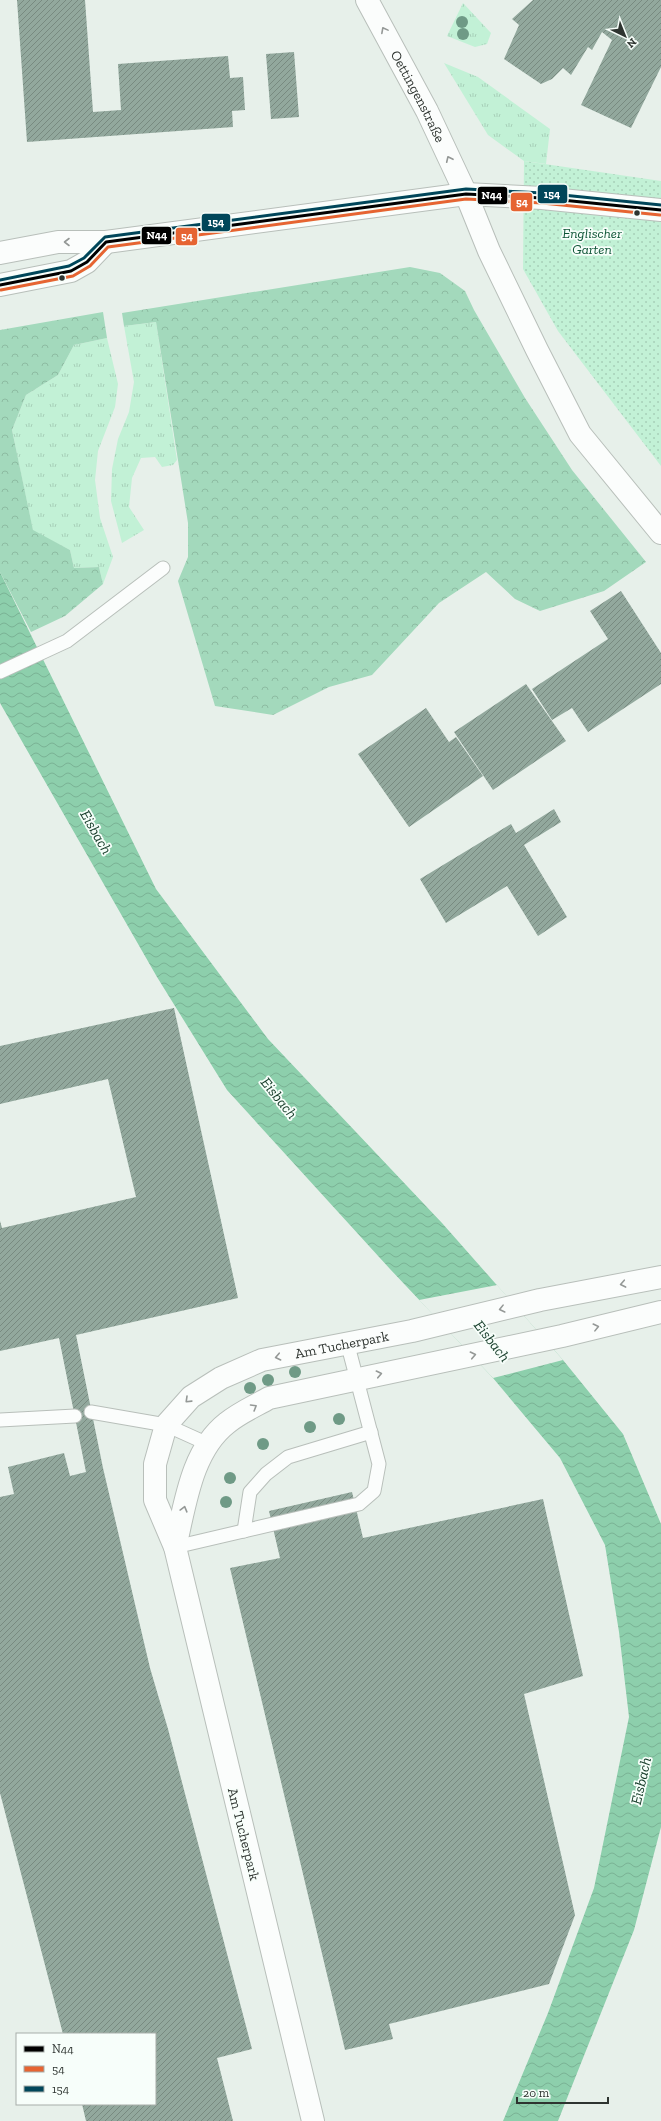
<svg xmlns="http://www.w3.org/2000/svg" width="661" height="2121" font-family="'Zilla Slab',serif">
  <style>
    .grass { fill: url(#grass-tufts) }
    .forest { fill: url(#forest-crowns) }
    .park { fill: url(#park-dots) }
    .water { fill: url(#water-waves) }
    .pier { fill: #e7f0ea }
    .building { fill: url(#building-hatch) }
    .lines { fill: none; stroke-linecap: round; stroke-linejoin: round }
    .lane-casing { stroke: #b8bfba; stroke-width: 15 }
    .street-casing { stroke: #b8bfba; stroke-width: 24 }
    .lane { stroke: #fbfdfc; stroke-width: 13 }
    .street { stroke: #fbfdfc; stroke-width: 22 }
    .bus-1-casing { stroke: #f7fefa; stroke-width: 6 }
    .bus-2-casing { stroke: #f7fefa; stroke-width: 6 }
    .bus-3-casing { stroke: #f7fefa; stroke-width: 6 }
    .bus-1 { stroke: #000; stroke-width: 3 }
    .bus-2 { stroke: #e66432; stroke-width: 3 }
    .bus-3 { stroke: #00465a; stroke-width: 3 }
    .tree { fill: #6f9a86 }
    .oneway { stroke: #949896 }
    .bus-dot { fill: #2e3430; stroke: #f7fefa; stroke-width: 1.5 }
    .labels { text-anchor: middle; stroke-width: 3.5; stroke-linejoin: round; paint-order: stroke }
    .street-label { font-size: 14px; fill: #2e3430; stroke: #f7fefa }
    .park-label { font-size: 14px; font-style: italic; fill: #0c5435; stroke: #f7fefa }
    .water-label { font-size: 15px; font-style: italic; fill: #143b28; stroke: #f7fefa }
    .line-badge { stroke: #f7fefa; stroke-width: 1.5 }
    .badge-label { font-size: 11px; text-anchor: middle; font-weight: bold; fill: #fff }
  </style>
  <defs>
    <pattern id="grass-tufts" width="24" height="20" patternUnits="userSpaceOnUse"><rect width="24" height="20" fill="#c2f1d6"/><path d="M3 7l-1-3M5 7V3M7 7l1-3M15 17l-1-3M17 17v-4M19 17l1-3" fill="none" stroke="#a7cfb8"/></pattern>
    <pattern id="forest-crowns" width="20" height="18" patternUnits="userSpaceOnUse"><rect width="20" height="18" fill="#a3d9bc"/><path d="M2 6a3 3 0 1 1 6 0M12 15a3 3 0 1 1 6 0" fill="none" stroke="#8dbba2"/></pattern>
    <pattern id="park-dots" width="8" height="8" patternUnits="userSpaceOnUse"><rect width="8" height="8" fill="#c2f1d6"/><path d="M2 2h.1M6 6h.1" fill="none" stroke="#a7cfb8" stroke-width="1.8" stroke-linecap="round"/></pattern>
    <pattern id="water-waves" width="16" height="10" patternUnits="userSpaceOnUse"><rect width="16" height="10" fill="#8dcfac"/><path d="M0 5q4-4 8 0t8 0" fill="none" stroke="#7ab294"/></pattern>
    <pattern id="building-hatch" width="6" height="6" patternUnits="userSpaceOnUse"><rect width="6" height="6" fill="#92a89d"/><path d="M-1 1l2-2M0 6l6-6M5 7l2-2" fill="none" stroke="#788a80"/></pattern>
  </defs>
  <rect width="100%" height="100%" fill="#e7f0ea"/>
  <g class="grass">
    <path d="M 463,3 L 491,33 L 487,44 L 475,47 L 447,36 Z"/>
    <path d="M 444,63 L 478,77 L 550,129 L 546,164 L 524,161 L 488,135 Z"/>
    <path d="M 156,322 L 177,460 L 173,465 L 162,467 L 155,457 L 141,458 L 132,478 L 129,507 L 144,530 L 122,543 L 111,501 L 112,469 L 118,439 L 129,412 L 134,382 L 124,326 Z"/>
    <path d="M 107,338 L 118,384 L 115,407 L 98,451 L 95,480 L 100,518 L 113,557 L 103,584 L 99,567 L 74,568 L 70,550 L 33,531 L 12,430 L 26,395 L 58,375 L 74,345 Z"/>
  </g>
  <g class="forest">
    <path d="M 410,267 L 440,273 L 465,291 L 474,310 L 525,398 L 572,470 L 646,562 L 604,591 L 540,611 L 515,599 L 486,572 L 439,603 L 372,675 L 329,687 L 273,715 L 215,706 L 178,581 L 188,557 L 188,523 L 156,322 L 124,326 L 122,313 Z"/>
    <path d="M 103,312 L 107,338 L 74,345 L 58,375 L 26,395 L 12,430 L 33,530 L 70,550 L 74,568 L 99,567 L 103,584 L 65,616 L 31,632 L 0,572 L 0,330 Z"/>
  </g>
  <path class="park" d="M 524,161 L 661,181 L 661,466 L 558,331 L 523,269 Z"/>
  <path class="water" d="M 0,572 L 156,889 L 268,1039 L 442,1223 L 563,1360 L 623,1434 L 661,1524 L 661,1827 L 634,1930 L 558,2121 L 503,2121 L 548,2013 L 594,1888 L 629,1717 L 619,1632 L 605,1545 L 560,1458 L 493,1378 L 390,1269 L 227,1090 L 157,977 L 0,703 Z"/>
  <path class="pier" d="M 497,1285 L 563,1360 L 493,1378 L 419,1300 Z"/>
  <g class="building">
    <path d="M 17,0 L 85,0 L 93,112 L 121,110 L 118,64 L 228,56 L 230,78 L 243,77 L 245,110 L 232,111 L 233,127 L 27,142 Z"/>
    <path d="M 533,0 L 661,0 L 661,67 L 631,128 L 581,105 L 612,40 L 602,32 L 592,50 L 588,47 L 571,75 L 563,68 L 552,79 L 541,84 L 504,59 L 519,25 L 512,19 Z"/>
    <path d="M 294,52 L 299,117 L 271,119 L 266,54 Z"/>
    <path d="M 621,591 L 661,653 L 661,684 L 588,732 L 572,708 L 552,720 L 532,689 L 608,639 L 590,611 Z"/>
    <path d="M 526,684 L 566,741 L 493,790 L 454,732 Z"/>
    <path d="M 426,708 L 449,742 L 456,737 L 483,776 L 409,827 L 358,754 Z"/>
    <path d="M 554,809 L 561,822 L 524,845 L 567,917 L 538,936 L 507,886 L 446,923 L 420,879 L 511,824 L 516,833 Z"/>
    <path d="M 174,1008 L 238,1298 L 76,1335 L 103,1468 L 150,1668 L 168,1729 L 252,2049 L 217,2058 L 233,2121 L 86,2121 L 82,2104 L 155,2104 L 155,2034 L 63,2034 L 0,1793 L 0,1497 L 14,1494 L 8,1467 L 64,1453 L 70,1476 L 86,1472 L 59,1338 L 0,1351 L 0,1221 L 2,1228 L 136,1197 L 108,1079 L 0,1104 L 0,1046 Z"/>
    <path d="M 352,1492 L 363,1538 L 543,1499 L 583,1676 L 524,1694 L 575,1915 L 549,1984 L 389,2024 L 393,2039 L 345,2050 L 230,1568 L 280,1558 L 269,1511 Z"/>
  </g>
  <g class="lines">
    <g class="lane-casing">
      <g id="lane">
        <path d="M 0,672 L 67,641 L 163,568"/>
        <path d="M 91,1412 L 166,1425 L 208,1444"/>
        <path d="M 0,1420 L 75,1416"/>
        <path d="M 244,1531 L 250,1492 L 266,1474 L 288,1457 L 371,1432"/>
        <path d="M 175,1547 L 359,1504 L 374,1491 L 379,1464 L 347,1342"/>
      </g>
    </g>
    <g class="street-casing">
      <g id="street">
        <path id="s1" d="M 367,0 L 427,111 L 466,194 L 489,251 L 537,350 L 580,434 L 661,533"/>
        <path d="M 0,253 L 58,242 L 106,242 L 466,194 L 542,198 L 661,210"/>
        <path d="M 0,285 L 71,271 L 87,262 L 106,242"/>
        <path d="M 175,1547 C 185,1506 191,1451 227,1423 C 239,1413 255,1406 269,1398 L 562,1336 L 661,1312"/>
        <path id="s2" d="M 313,2121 L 175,1547 L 155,1500 L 155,1464 L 166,1425 L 191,1397 L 221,1378 L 262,1360 L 412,1331 L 540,1300 L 661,1277"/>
      </g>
    </g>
    <use href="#lane" class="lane"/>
    <use href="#street" class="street"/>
    <g class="bus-1-casing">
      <path id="bus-1" d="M 0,285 L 71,271 L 87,262 L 106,242 L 466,194 L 542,198 L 661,210"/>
    </g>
    <g class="bus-2-casing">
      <path id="bus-2" d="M 1,290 L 73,276 L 90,266 L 108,247 L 466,199 L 542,203 L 660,215"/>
    </g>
    <g class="bus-3-casing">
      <path id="bus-3" d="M 0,280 L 69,266 L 84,258 L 105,237 L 466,189 L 543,193 L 661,205"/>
    </g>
    <use href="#bus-1" class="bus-1"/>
    <use href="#bus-2" class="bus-2"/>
    <use href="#bus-3" class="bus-3"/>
  </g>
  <g class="tree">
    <circle cx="462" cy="22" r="6"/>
    <circle cx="463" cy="34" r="6"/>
    <circle cx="295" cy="1372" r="6"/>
    <circle cx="268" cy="1380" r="6"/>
    <circle cx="250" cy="1388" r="6"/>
    <circle cx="339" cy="1419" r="6"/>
    <circle cx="310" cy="1427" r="6"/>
    <circle cx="263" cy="1444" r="6"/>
    <circle cx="230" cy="1478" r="6"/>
    <circle cx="226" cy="1502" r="6"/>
  </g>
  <defs><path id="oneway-chevron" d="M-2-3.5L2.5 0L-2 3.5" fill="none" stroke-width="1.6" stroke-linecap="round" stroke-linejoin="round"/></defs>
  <g class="oneway">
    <use href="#oneway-chevron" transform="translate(384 30) rotate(-118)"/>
    <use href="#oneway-chevron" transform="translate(449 159) rotate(-115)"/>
    <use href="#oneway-chevron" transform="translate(67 242) rotate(-180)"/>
    <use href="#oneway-chevron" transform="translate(623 1284) rotate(169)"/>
    <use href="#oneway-chevron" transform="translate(502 1309) rotate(166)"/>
    <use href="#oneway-chevron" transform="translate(596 1327) rotate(-14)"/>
    <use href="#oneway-chevron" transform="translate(473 1355) rotate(-12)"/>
    <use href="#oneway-chevron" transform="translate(278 1357) rotate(168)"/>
    <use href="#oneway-chevron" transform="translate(379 1374) rotate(-12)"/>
    <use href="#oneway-chevron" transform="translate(188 1400) rotate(136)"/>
    <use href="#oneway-chevron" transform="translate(254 1407) rotate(-31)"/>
    <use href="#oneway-chevron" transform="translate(184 1509) rotate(-75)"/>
  </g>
  <g class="bus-dot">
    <circle cx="637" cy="213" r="3.5"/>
    <circle cx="62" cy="278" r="3.5"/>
  </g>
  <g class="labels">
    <g class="street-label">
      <text dy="5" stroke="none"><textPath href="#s1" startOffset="109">Oettingenstraße</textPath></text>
      <text dy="5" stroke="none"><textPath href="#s2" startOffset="917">Am Tucherpark</textPath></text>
      <text transform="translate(244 1834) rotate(76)" y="5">Am Tucherpark</text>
    </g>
    <g class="park-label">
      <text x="592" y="238">Englischer<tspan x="592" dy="16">Garten</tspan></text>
    </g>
    <g class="water-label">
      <text transform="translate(96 832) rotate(60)" y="5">Eisbach</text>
      <text transform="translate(279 1098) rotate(51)" y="5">Eisbach</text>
      <text transform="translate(492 1341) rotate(52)" y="5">Eisbach</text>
      <text transform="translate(641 1781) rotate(-77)" y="5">Eisbach</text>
    </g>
  </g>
  <g class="line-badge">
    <rect x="537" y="184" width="31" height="20" rx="4" fill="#00465a"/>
    <rect x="477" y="186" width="31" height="19" rx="4" fill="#000"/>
    <rect x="510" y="192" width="23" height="20" rx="4" fill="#e66432"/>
    <rect x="201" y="213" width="30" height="19" rx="4" fill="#00465a"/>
    <rect x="141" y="226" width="31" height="19" rx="4" fill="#000"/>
    <rect x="175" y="227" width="23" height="19" rx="4" fill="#e66432"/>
  </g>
  <g class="badge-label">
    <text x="552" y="198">154</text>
    <text x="492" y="199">N44</text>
    <text x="522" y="206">54</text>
    <text x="216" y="226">154</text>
    <text x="157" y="239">N44</text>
    <text x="187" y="240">54</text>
  </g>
  <rect x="16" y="2033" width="140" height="72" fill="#f7fefa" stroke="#a7ada9"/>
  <rect x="24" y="2046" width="20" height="6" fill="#000000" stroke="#a7ada9"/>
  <text x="52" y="2053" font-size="12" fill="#2e3430">N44</text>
  <rect x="24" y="2066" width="20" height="6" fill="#e66432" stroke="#a7ada9"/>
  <text x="52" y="2073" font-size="12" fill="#2e3430">54</text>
  <rect x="24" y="2086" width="20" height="6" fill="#00465a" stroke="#a7ada9"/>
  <text x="52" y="2093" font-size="12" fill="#2e3430">154</text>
  <g transform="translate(625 36) rotate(137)" stroke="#f7fefa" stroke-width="3" paint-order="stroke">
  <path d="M0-3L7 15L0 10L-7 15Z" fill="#2e3430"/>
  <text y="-6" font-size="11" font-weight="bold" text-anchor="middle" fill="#2e3430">N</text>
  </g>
  <path d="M517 2097v6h91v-6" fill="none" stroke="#2e3430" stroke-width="2"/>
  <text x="523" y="2097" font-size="12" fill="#2e3430" stroke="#f7fefa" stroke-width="3" paint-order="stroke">20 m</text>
</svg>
